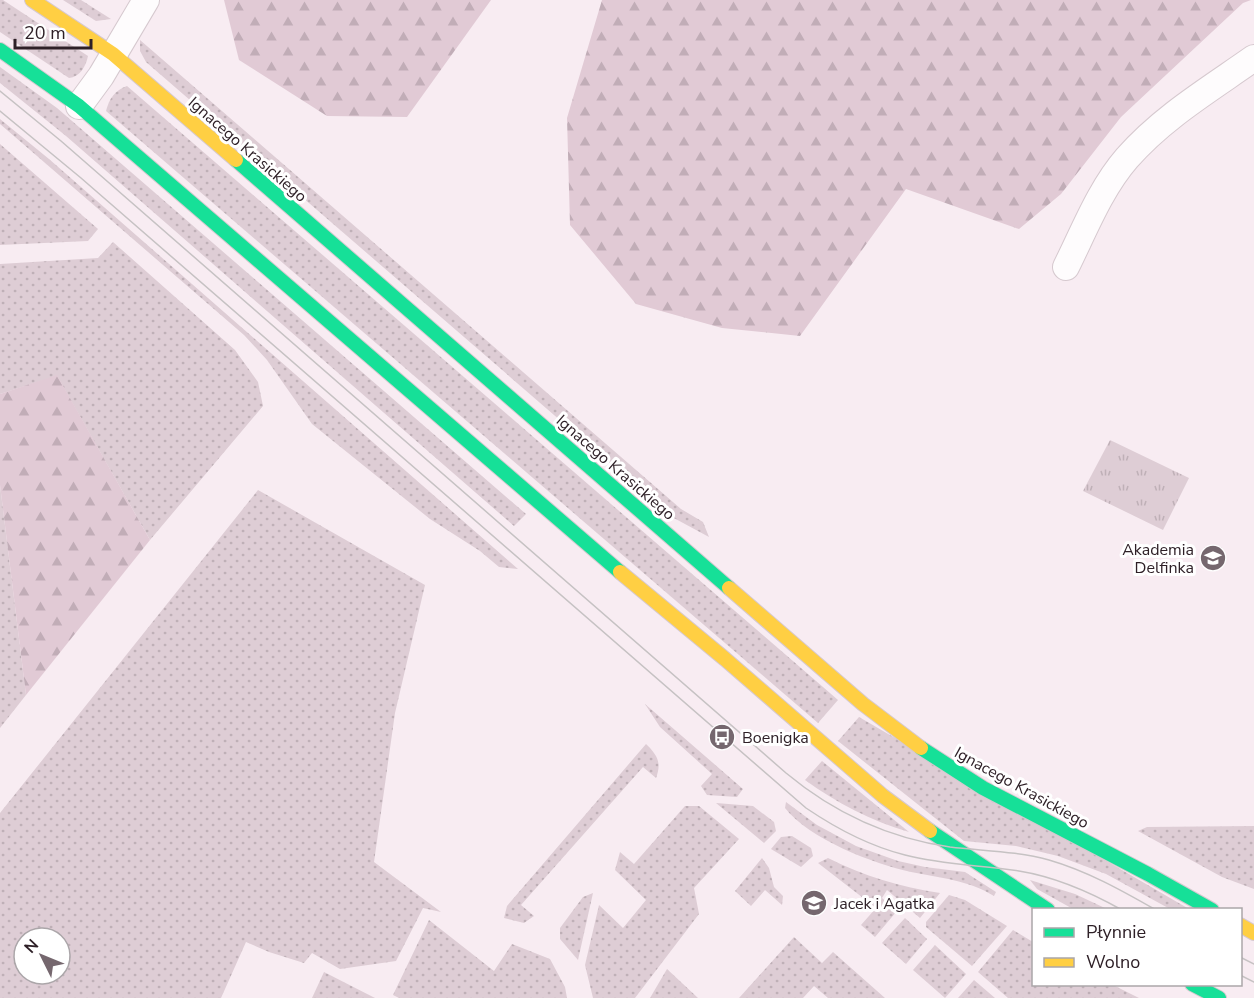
<svg xmlns="http://www.w3.org/2000/svg" width="1254" height="998" font-family="'Nunito Sans',sans-serif">
  <style>
    .grass { fill: url(#grass-dots); fill-rule: evenodd }
    .forest { fill: url(#forest-firs) }
    .park { fill: url(#park-tufts) }
    .lines { fill: none; stroke-linecap: round; stroke-linejoin: round }
    .street-casing { stroke: #d6c9cf; stroke-width: 28 }
    .fast-casing { stroke: #d6c9cf; stroke-width: 16 }
    .slow-casing { stroke: #d6c9cf; stroke-width: 16 }
    .street { stroke: #fefcfd; stroke-width: 26 }
    .fast { stroke: #16e098; stroke-width: 14 }
    .slow { stroke: #ffcf43; stroke-width: 14 }
    .tram { stroke: #c6c2c3; stroke-width: 1.5 }
    .labels { text-anchor: middle; stroke-width: 6; stroke-linejoin: round; paint-order: stroke }
    .street-label { font-size: 16px; fill: #2e2027; stroke: #fff }
    .poi-label { font-size: 16px; fill: #2e2027; stroke: #fff; text-anchor: start }
  </style>
  <defs>
    <pattern id="grass-dots" width="8" height="8" patternUnits="userSpaceOnUse" patternTransform="scale(1.5)"><rect width="8" height="8" fill="#decdd5"/><path d="M2 2h.1M6 6h.1" fill="none" stroke="#bfb0b7" stroke-width="1.8" stroke-linecap="round"/></pattern>
    <pattern id="forest-firs" width="22" height="20" patternUnits="userSpaceOnUse" patternTransform="scale(1.5)"><rect width="22" height="20" fill="#e1cad5"/><path d="M5 1l3.5 6h-7zM16 11l3.5 6h-7z" fill="#c1adb7"/></pattern>
    <pattern id="park-tufts" width="24" height="20" patternUnits="userSpaceOnUse" patternTransform="scale(1.5)"><rect width="24" height="20" fill="#decdd5"/><path d="M3 7l-1-3M5 7V3M7 7l1-3M15 17l-1-3M17 17v-4M19 17l1-3" fill="none" stroke="#bfb0b7"/></pattern>
  </defs>
  <rect width="100%" height="100%" fill="#f8ecf2"/>
  <g class="grass">
    <path d="M 0,0 L 3,0 L 88,56 C 86,66 80,77 69,78 L 0,32 Z"/>
    <path d="M 63,0 L 81,0 L 111,19 L 96,21 Z"/>
    <path d="M 140,40 L 681,509 L 703,522 L 709,537 L 672,517 L 146,62 L 140,51 Z"/>
    <path d="M 0,67 L 57,108 L 526,514 L 514,526 L 66,136 L 0,83 Z"/>
    <path d="M 127,86 L 838,700 L 818,723 L 106,111 C 109,99 115,90 127,86 Z"/>
    <path d="M 0,119 L 49,159 L 518,569 L 499,567 L 480,551 L 430,519 L 312,424 L 267,360 L 244,335 L 0,124 Z"/>
    <path d="M 0,144 L 98,229 L 88,241 L 0,245 Z"/>
    <path d="M 113,242 L 235,350 L 258,382 L 263,406 L 150,540 L 57,376 L 0,394 L 0,264 L 98,258 Z"/>
    <path d="M 0,485 L 26,695 L 0,728 Z"/>
    <path d="M 258,490 L 425,585 L 395,713 L 374,862 L 441,912 L 423,908 L 396,961 L 340,969 L 312,953 L 304,963 L 269,952 L 246,942 L 221,998 L 0,998 L 0,813 ZM 24,938 L 60,938 L 60,974 L 24,974 Z"/>
    <path d="M 645,704 L 743,789 L 737,797 L 707,795 L 701,786 L 712,774 L 660,727 Z"/>
    <path d="M 859,717 L 1189,909 L 1170,909 L 1106,874 L 1058,856 L 1016,846 L 964,841 L 838,741 Z"/>
    <path d="M 646,744 C 657,755 662,762 656,778 L 643,767 L 521,905 L 534,916 L 524,923 L 504,918 L 507,906 Z"/>
    <path d="M 822,761 L 909,832 C 871,821 837,803 805,780 Z"/>
    <path d="M 786,802 L 817,825 L 856,846 L 898,861 L 925,867 L 965,872 L 996,892 L 994,896 C 968,880 940,878 911,872 C 874,864 809,839 785,808 Z"/>
    <path d="M 716,803 L 753,806 L 774,822 L 776,831 L 764,843 Z"/>
    <path d="M 685,806 L 699,806 L 739,839 L 694,888 L 699,914 L 635,998 L 593,998 L 585,965 L 599,905 L 623,928 L 646,900 L 615,870 L 620,852 L 634,864 Z"/>
    <path d="M 1254,826 L 1254,889 L 1222,877 L 1138,831 L 1147,827 Z"/>
    <path d="M 792,836 L 811,848 L 813,856 L 801,867 L 771,849 L 781,837 Z"/>
    <path d="M 762,858 L 769,868 L 774,887 L 783,896 L 782,905 L 765,890 L 751,906 L 735,891 Z"/>
    <path d="M 828,858 C 864,876 900,887 940,893 L 920,918 L 887,890 L 882,898 L 897,911 L 875,937 L 861,925 L 876,908 L 818,863 Z"/>
    <path d="M 1030,880 L 1075,894 L 1107,909 L 1073,909 L 1037,889 Z"/>
    <path d="M 593,893 L 578,960 L 560,939 L 560,928 L 583,897 Z"/>
    <path d="M 949,895 L 965,900 L 1007,926 L 972,966 L 926,927 L 926,922 Z"/>
    <path d="M 905,918 L 927,939 L 906,964 L 882,943 Z"/>
    <path d="M 429,920 L 494,971 L 512,944 L 550,959 L 565,987 L 567,998 L 399,998 L 393,995 Z"/>
    <path d="M 1013,930 L 1033,942 L 1034,984 L 1113,985 L 1139,998 L 1008,998 L 978,972 Z"/>
    <path d="M 794,937 L 822,963 L 833,952 L 885,998 L 828,998 L 814,986 L 803,998 L 739,998 Z"/>
    <path d="M 935,945 L 966,974 L 945,998 L 913,970 Z"/>
    <path d="M 667,969 L 698,998 L 650,998 Z"/>
    <path d="M 324,972 L 375,998 L 312,998 Z"/>
    <path d="M 974,980 L 995,998 L 958,998 Z"/>
  </g>
  <g class="forest">
    <path d="M 224,0 L 491,0 L 407,117 L 327,116 L 239,60 Z"/>
    <path d="M 602,0 L 1251,0 L 1243,3 L 1121,117 L 1061,194 L 1019,229 L 906,189 L 800,336 L 722,328 L 636,304 L 570,225 L 567,118 Z"/>
    <path d="M 57,375 L 150,540 L 26,695 L 0,485 L 0,394 Z"/>
  </g>
  <path class="park" d="M 1110,440 L 1189,478 L 1163,530 L 1083,491 Z"/>
  <g class="lines">
    <g class="street-casing">
      <g id="street">
        <path d="M 79,106 L 101,76 L 146,0"/>
        <path d="M 1066,267 C 1084,231 1100,189 1127,158 C 1163,117 1210,89 1254,58"/>
      </g>
    </g>
    <g class="fast-casing">
      <g id="fast">
        <path d="M 0,50 L 79,106 L 620,572"/>
        <path d="M 236,160 L 729,588"/>
        <path d="M 921,748 L 983,788 L 1148,874 L 1212,910"/>
        <path d="M 930,831 L 1048,910"/>
        <path d="M 1192,984 L 1219,998"/>
      </g>
    </g>
    <g class="slow-casing">
      <g id="slow">
        <path d="M 32,0 L 113,54 L 236,160"/>
        <path d="M 620,572 L 725,659 L 883,796 L 930,831"/>
        <path d="M 729,588 L 863,704 L 921,748"/>
        <path d="M 1240,925 L 1254,933"/>
      </g>
    </g>
    <use href="#street" class="street"/>
    <use href="#fast" class="fast"/>
    <use href="#slow" class="slow"/>
    <g class="tram">
      <path d="M 0,91 L 61,141 L 786,773 C 834,813 888,838 950,847 C 983,851 1016,851 1049,860 C 1087,871 1121,890 1156,910"/>
      <path d="M 0,111 L 81,178 L 806,808 C 837,829 869,846 905,855 C 943,865 981,865 1019,871 C 1056,877 1090,892 1122,910"/>
      <path d="M 1240,957 L 1254,964"/>
      <path d="M 1240,975 L 1254,982"/>
    </g>
  </g>
  <defs>
    <g id="school-disc" transform="scale(1.35)"><circle r="9.5" fill="#75676e" stroke="#fff"/><path d="M0-5L7-2L0 1L-7-2ZM-4 1L0 2.5L4 1V4Q0 6-4 4Z" fill="#fff"/></g>
    <g id="bus-disc" transform="scale(1.35)"><circle r="9.5" fill="#75676e" stroke="#fff"/><path d="M-5-6H5V4H4V6H2V4H-2V6H-4V4H-5ZM-3.5-4V0h7V-4ZM-3.5 1.2v1.5H-2V1.2ZM2 1.2v1.5H3.5V1.2Z" fill="#fff"/></g>
  </defs>
  <g fill-rule="evenodd">
    <use href="#school-disc" x="1213" y="558"/>
    <use href="#bus-disc" x="722" y="737"/>
    <use href="#school-disc" x="814" y="903"/>
  </g>
  <g class="labels">
    <g class="street-label">
      <text transform="translate(248 149) rotate(41)" y="6">Ignacego Krasickiego</text>
      <text transform="translate(616 467) rotate(41)" y="6">Ignacego Krasickiego</text>
      <text transform="translate(1022 787) rotate(29)" y="6">Ignacego Krasickiego</text>
    </g>
    <g class="poi-label">
      <text x="1194" y="555" text-anchor="end">Akademia<tspan x="1194" dy="18">Delfinka</tspan></text>
      <text x="742" y="743">Boenigka</text>
      <text x="834" y="909">Jacek i Agatka</text>
    </g>
  </g>
  <rect x="1032" y="908" width="210" height="78" fill="#ffffff" stroke="#aba6a9" stroke-width="1.5"/>
  <rect x="1044" y="928" width="30" height="9" fill="#16e098" stroke="#aba6a9" stroke-width="1.5"/>
  <text x="1086" y="938" font-size="18" fill="#2e2027">Płynnie</text>
  <rect x="1044" y="958" width="30" height="9" fill="#ffcf43" stroke="#aba6a9" stroke-width="1.5"/>
  <text x="1086" y="968" font-size="18" fill="#2e2027">Wolno</text>
  <g transform="translate(42 956) rotate(313)"><circle r="28" fill="#ffffff" stroke="#aba6a9" stroke-width="1.5"/>
  <path d="M0-4.5L10 22L0 15L-10 22Z" fill="#75676e"/>
  <text y="-9" font-size="16" font-weight="bold" text-anchor="middle" fill="#2e2027">N</text>
  </g>
  <path d="M15 39v9h76v-9" fill="none" stroke="#2e2027" stroke-width="3"/>
  <text x="24" y="39" font-size="18" fill="#2e2027" stroke="#ffffff" stroke-width="4.5" paint-order="stroke">20 m</text>
</svg>
